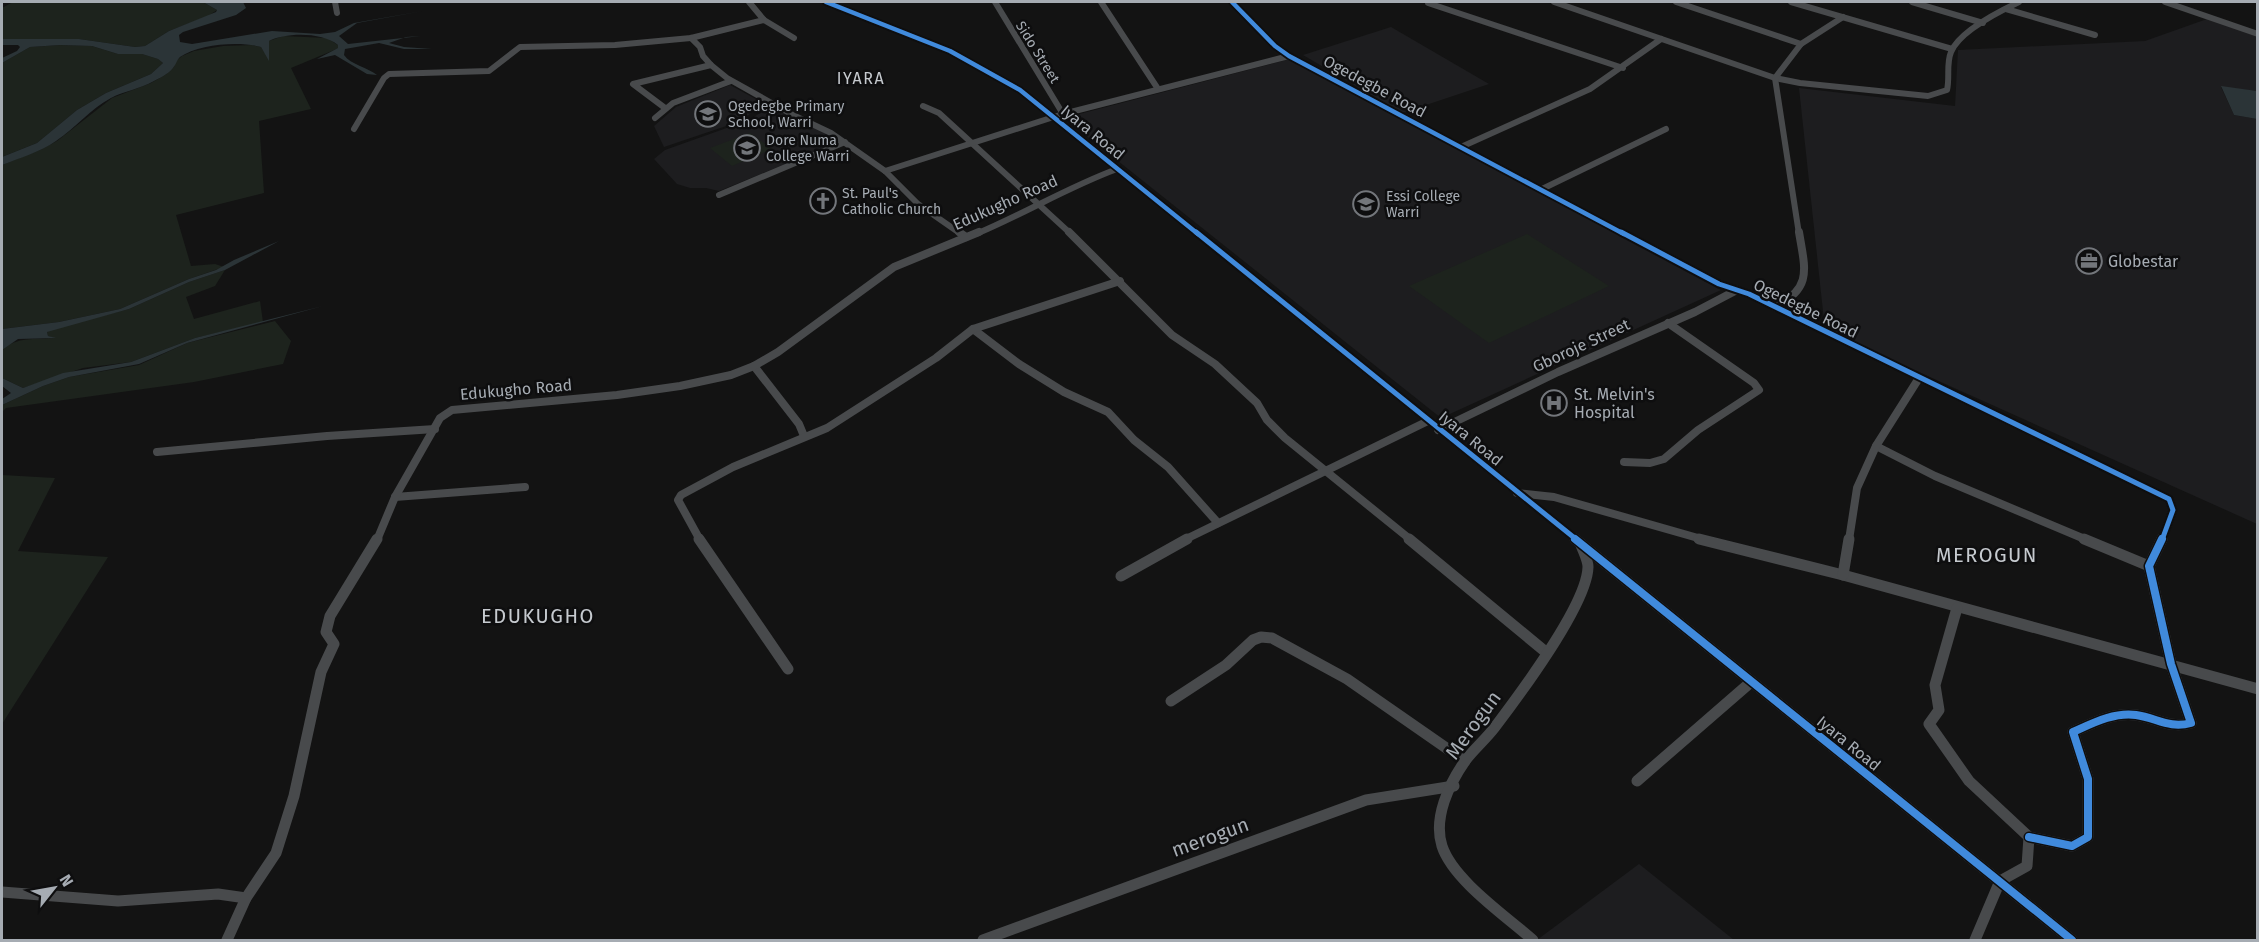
<svg xmlns="http://www.w3.org/2000/svg" width="2259" height="942" font-family="'Fira Sans',sans-serif">
  <style>
    .built { fill: #1d1d1f }
    .green { fill: #1d231d }
    .water { fill: #2b3437 }
    .lines { fill: none; stroke-linecap: round; stroke-linejoin: round }
    .minor-far2 { stroke: #484a4c; stroke-width: 6 }
    .minor-far1 { stroke: #484a4c; stroke-width: 8 }
    .minor { stroke: #484a4c; stroke-width: 11 }
    .cycleway-far2-casing { stroke: #0e0e0f; stroke-width: 8 }
    .cycleway-far1-casing { stroke: #0e0e0f; stroke-width: 9 }
    .cycleway-casing { stroke: #0e0e0f; stroke-width: 11 }
    .cycleway-far2 { stroke: #408adc; stroke-width: 4.5 }
    .cycleway-far1 { stroke: #408adc; stroke-width: 5 }
    .cycleway { stroke: #408adc; stroke-width: 8 }
    .labels { text-anchor: middle; stroke-width: 5; stroke-linejoin: round; paint-order: stroke }
    .far-street-label { font-size: 14px; fill: #a6acb3; stroke: #0e0e0f }
    .far-poi-label { font-size: 14px; fill: #a6acb3; stroke: #0e0e0f; text-anchor: start }
    .far-quarter-label { font-size: 16px; letter-spacing: 1.5px; fill: #c6cacf; stroke: #0e0e0f }
    .street-label { font-size: 16px; fill: #a6acb3; stroke: #0e0e0f }
    .poi-label { font-size: 16px; fill: #a6acb3; stroke: #0e0e0f; text-anchor: start }
    .quarter-label { font-size: 20px; letter-spacing: 1.5px; fill: #c6cacf; stroke: #0e0e0f }
    .near-street-label { font-size: 20px; fill: #a6acb3; stroke: #0e0e0f }
  </style>
  <rect width="100%" height="100%" fill="#131313"/>
  <g class="built">
    <path d="M 2207,19 L 2257,35 L 2257,91 L 2221,87 L 2234,115 L 2257,119 L 2257,524 L 1825,330 L 1799,88 L 1955,106 L 1958,50 L 2145,41 Z"/>
    <path d="M 1391,27 L 1489,84 L 1402,113 L 1303,55 Z"/>
    <path d="M 1290,59 L 1721,290 L 1441,418 L 1064,118 Z"/>
    <path d="M 730,85 L 765,104 L 738,122 L 664,147 L 654,126 L 676,107 Z"/>
    <path d="M 768,108 L 776,108 L 837,139 L 837,143 L 719,191 L 706,188 L 690,188 L 677,184 L 654,159 L 665,150 L 749,120 Z"/>
    <path d="M 1639,864 L 1734,940 L 1537,940 Z"/>
  </g>
  <g class="green">
    <path d="M 13,2 L 203,2 L 217,10 L 208,16 L 169,31 L 145,46 L 135,47 L 79,39 L 2,39 L 2,8 Z"/>
    <path d="M 283,36 L 327,38 L 338,45 L 339,48 L 291,68 L 311,109 L 259,121 L 264,193 L 176,215 L 191,266 L 215,264 L 224,267 L 189,279 L 120,309 L 59,322 L 2,329 L 2,165 L 42,149 L 57,141 L 112,98 L 151,83 L 165,75 L 174,67 L 176,61 L 182,56 L 194,51 L 223,46 L 252,45 L 261,47 L 265,53 L 269,41 Z"/>
    <path d="M 60,45 L 92,46 L 118,54 L 142,54 L 158,59 L 163,63 L 151,74 L 106,93 L 77,110 L 37,143 L 2,157 L 2,63 L 30,47 Z"/>
    <path d="M 750,133 L 772,149 L 732,166 L 710,148 Z"/>
    <path d="M 1527,234 L 1609,286 L 1489,343 L 1409,286 Z"/>
    <path d="M 225,270 L 215,286 L 186,297 L 194,319 L 260,301 L 263,322 L 195,338 L 131,362 L 83,368 L 23,388 L 2,378 L 2,350 C 18,336 34,340 54,338 L 48,336 L 47,332 L 51,329 L 129,309 L 189,282 Z"/>
    <path d="M 275,321 L 291,341 L 283,364 L 194,382 L 6,408 L 2,412 L 2,405 L 43,386 L 69,377 L 139,365 L 187,343 Z"/>
    <path d="M 2,475 L 55,478 L 18,551 L 108,557 L 2,724 Z"/>
  </g>
  <g class="water">
    <path d="M 203,2 L 243,2 L 246,8 L 236,15 L 183,32 L 179,35 L 180,42 L 192,44 L 272,31 L 320,34 L 335,32 L 354,23 L 423,11 L 357,23 L 339,36 L 348,44 L 421,36 L 406,37 L 389,43 L 404,47 L 432,49 L 404,49 L 379,43 L 345,49 L 344,55 C 351,65 367,67 377,75 L 367,74 L 335,55 L 317,59 L 338,48 L 338,45 C 323,32 286,32 269,41 L 269,61 L 261,47 C 239,41 199,44 180,57 C 176,61 176,65 173,68 C 168,74 160,78 154,81 C 140,89 124,91 111,98 C 90,109 76,128 56,141 C 40,152 20,158 2,165 L 2,157 L 37,143 L 77,110 L 106,93 L 151,74 L 163,63 L 158,59 L 142,54 L 118,54 L 92,46 L 60,45 L 30,47 L 2,63 L 2,58 L 17,51 L 20,47 L 18,45 L 2,45 L 2,39 L 79,39 L 135,47 L 145,46 L 169,31 L 216,12 L 217,10 Z"/>
    <path d="M 2221,86 L 2257,91 L 2257,119 L 2234,115 Z"/>
    <path d="M 279,241 L 225,270 L 189,282 L 129,309 L 47,332 L 48,336 L 56,338 L 18,339 L 2,350 L 2,329 L 59,322 L 120,309 L 189,279 L 216,270 L 234,260 Z"/>
    <path d="M 323,306 L 187,343 L 139,364 L 69,377 L 43,386 L 2,405 L 2,399 L 11,393 L 2,386 L 2,378 L 23,388 L 63,373 L 131,362 L 195,338 Z"/>
  </g>
  <g class="lines">
    <g class="minor-far2">
      <path d="M 335,2 L 337,13"/>
      <path d="M 749,2 L 764,20 L 794,38"/>
      <path d="M 826,2 L 950,51 L 1020,90 L 1198,234"/>
      <path d="M 995,2 L 1063,114"/>
      <path d="M 1101,2 L 1158,89"/>
      <path d="M 1232,2 L 1275,46 L 1289,56 L 1624,234"/>
      <path d="M 1554,2 L 1775,78 L 1800,83 L 1928,96 L 1947,90 C 1950,78 1946,64 1951,52 C 1959,32 2000,11 2019,2"/>
      <path d="M 1676,2 L 1801,44"/>
      <path d="M 1791,2 L 1952,49"/>
      <path d="M 1912,2 L 1983,23"/>
      <path d="M 2165,2 L 2258,34"/>
      <path d="M 1428,3 L 1623,68"/>
      <path d="M 2006,9 L 2095,35"/>
      <path d="M 691,38 L 700,47 L 703,56 L 711,65 L 727,78 L 793,115 L 831,133 L 885,171 L 918,204 L 961,234"/>
      <path d="M 923,106 L 939,113 L 1071,234"/>
      <path d="M 665,108 L 633,84 L 711,65"/>
      <path d="M 655,118 L 673,103 L 731,81"/>
      <path d="M 354,129 L 384,78 L 389,74 L 489,71 L 520,47 L 615,45 L 691,38 L 764,20"/>
      <path d="M 1461,147 L 1590,89 L 1661,39"/>
      <path d="M 885,171 L 1063,114 L 1289,56"/>
      <path d="M 1540,190 L 1666,129"/>
      <path d="M 719,195 L 845,142"/>
      <path d="M 976,234 C 1024,214 1068,187 1117,169"/>
      <path d="M 1799,234 L 1775,78 L 1801,44 L 1843,17"/>
    </g>
    <g class="minor-far1">
      <path d="M 959,232 L 966,237"/>
      <path d="M 1069,232 L 1172,335 L 1215,364 L 1257,403 L 1267,420 L 1285,438 L 1411,540"/>
      <path d="M 1196,232 L 1577,540"/>
      <path d="M 1621,232 L 1719,284 L 1749,294 L 2169,499 L 2173,510 L 2162,540"/>
      <path d="M 1775,307 C 1813,288 1805,269 1799,232"/>
      <path d="M 973,329 L 1019,364 L 1064,392 L 1108,412 L 1134,440 L 1168,467 L 1218,523"/>
      <path d="M 754,366 L 799,424 L 804,436"/>
      <path d="M 1438,430 L 1558,372 L 1695,312 L 1737,290"/>
      <path d="M 1876,446 L 1935,476 L 2087,540"/>
      <path d="M 157,452 L 327,436 L 435,429"/>
      <path d="M 1624,462 L 1650,463 L 1664,459 L 1698,430 L 1759,390 L 1754,383 L 1668,323"/>
      <path d="M 1517,493 L 1554,497 L 1705,540"/>
      <path d="M 395,497 L 525,487"/>
      <path d="M 377,540 L 395,497 L 440,418 L 452,410 L 617,395 L 680,386 L 731,375 L 754,366 L 778,352 L 894,267 L 979,232"/>
      <path d="M 700,540 L 678,500 L 681,495 L 733,467 L 827,428 L 936,358 L 973,329 L 1120,281"/>
      <path d="M 1184,540 L 1428,421"/>
      <path d="M 1849,540 L 1857,488 L 1876,446 L 1919,378"/>
    </g>
    <g class="minor">
      <path d="M 699,539 L 788,669"/>
      <path d="M 1409,539 L 1547,653"/>
      <path d="M 1575,539 L 2072,940"/>
      <path d="M 1699,539 L 1843,575 L 2258,689"/>
      <path d="M 2084,539 L 2149,566"/>
      <path d="M 1843,575 L 1849,539"/>
      <path d="M 1121,576 L 1187,539"/>
      <path d="M 1957,608 L 1935,685 L 1939,710 L 1929,724 L 1969,781 L 2029,837 L 2027,866 L 2000,881 L 1975,940"/>
      <path d="M 1171,701 L 1226,665 L 1253,640 L 1261,637 L 1272,638 L 1347,679 L 1465,761"/>
      <path d="M 1637,781 L 1751,682"/>
      <path d="M 2029,837 L 2072,846 L 2088,837 L 2088,779 L 2073,732 C 2093,723 2114,712 2136,715 C 2157,718 2169,729 2191,723 L 2171,664 L 2149,566 L 2162,539"/>
      <path d="M 2,892 L 118,901 L 218,894 L 246,898"/>
      <path d="M 227,940 L 246,898 L 276,853 L 294,796 L 321,672 L 334,644 L 326,632 L 330,616 L 377,539"/>
      <path d="M 983,940 L 1366,800 L 1454,786"/>
      <path d="M 1533,940 C 1506,916 1453,880 1442,846 C 1433,818 1449,784 1465,761 C 1474,749 1486,739 1495,727 C 1520,694 1587,605 1588,567 C 1588,560 1583,551 1581,545"/>
    </g>
    <g class="cycleway-far2-casing">
      <g id="cycleway-far2">
        <path d="M 826,2 L 950,51 L 1020,90 L 1198,234"/>
        <path d="M 1232,2 L 1275,46 L 1289,56 L 1624,234"/>
      </g>
    </g>
    <g class="cycleway-far1-casing">
      <g id="cycleway-far1">
        <path d="M 1196,232 L 1577,540"/>
        <path d="M 1621,232 L 1719,284 L 1749,294 L 2169,499 L 2173,510 L 2162,540"/>
      </g>
    </g>
    <g class="cycleway-casing">
      <g id="cycleway">
        <path d="M 1575,539 L 2072,940"/>
        <path d="M 2029,837 L 2072,846 L 2088,837 L 2088,779 L 2073,732 C 2093,723 2114,712 2136,715 C 2157,718 2169,729 2191,723 L 2171,664 L 2149,566 L 2162,539"/>
      </g>
    </g>
    <use href="#cycleway-far2" class="cycleway-far2"/>
    <use href="#cycleway-far1" class="cycleway-far1"/>
    <use href="#cycleway" class="cycleway"/>
  </g>
  <defs>
    <g id="school-ring" transform="scale(1.35)"><circle r="9.5" fill="#0e0e0f" stroke="#73767b" stroke-width="1.5"/><path d="M0-5L7-2L0 1L-7-2ZM-4 1L0 2.5L4 1V4Q0 6-4 4Z" fill="#73767b"/></g>
    <g id="university-ring" transform="scale(1.35)"><circle r="9.5" fill="#0e0e0f" stroke="#73767b" stroke-width="1.5"/><path d="M0-5L7-2L0 1L-7-2ZM-4 1L0 2.5L4 1V4Q0 6-4 4Z" fill="#73767b"/></g>
    <g id="church-ring" transform="scale(1.35)"><circle r="9.5" fill="#0e0e0f" stroke="#73767b" stroke-width="1.5"/><path d="M-1.2-6h2.4v3.5h3.3v2.4h-3.3V6h-2.4V-.1h-3.3v-2.4h3.3Z" fill="#73767b"/></g>
    <g id="office-ring" transform="scale(1.35)"><circle r="9.5" fill="#0e0e0f" stroke="#73767b" stroke-width="1.5"/><path d="M-6-3h4V-5.5h4V-3h4V5H-6ZM-1-4.5V-3h2v-1.5ZM-6 0V1H6V0Z" fill="#73767b"/></g>
    <g id="hospital-ring" transform="scale(1.35)"><circle r="9.5" fill="#0e0e0f" stroke="#73767b" stroke-width="1.5"/><path d="M-5-5h3v3.5h4V-5h3V5h-3V1.5h-4V5h-3Z" fill="#73767b"/></g>
  </defs>
  <g fill-rule="evenodd">
    <use href="#school-ring" x="708" y="114"/>
    <use href="#university-ring" x="747" y="148"/>
    <use href="#church-ring" x="823" y="201"/>
    <use href="#school-ring" x="1366" y="204"/>
    <use href="#office-ring" x="2089" y="261"/>
    <use href="#hospital-ring" x="1554" y="403"/>
  </g>
  <g class="labels">
    <g class="far-street-label">
      <text transform="translate(1038 52) rotate(58)" y="5">Sido Street</text>
    </g>
    <g class="far-poi-label">
      <text x="728" y="111">Ogedegbe Primary<tspan x="728" dy="16">School, Warri</tspan></text>
      <text x="766" y="145">Dore Numa<tspan x="766" dy="16">College Warri</tspan></text>
      <text x="842" y="198">St. Paul's<tspan x="842" dy="16">Catholic Church</tspan></text>
      <text x="1386" y="201">Essi College<tspan x="1386" dy="16">Warri</tspan></text>
    </g>
    <g class="far-quarter-label">
      <text x="861" y="84">IYARA</text>
    </g>
    <g class="street-label">
      <text transform="translate(1375 86) rotate(28)" y="6">Ogedegbe Road</text>
      <text transform="translate(1093 132) rotate(39)" y="6">Iyara Road</text>
      <text transform="translate(1005 202) rotate(-24)" y="6">Edukugho Road</text>
      <text transform="translate(1806 308) rotate(26)" y="6">Ogedegbe Road</text>
      <text transform="translate(1581 345) rotate(-25)" y="6">Gboroje Street</text>
      <text transform="translate(516 389) rotate(-5)" y="6">Edukugho Road</text>
      <text transform="translate(1471 438) rotate(39)" y="6">Iyara Road</text>
      <text transform="translate(1849 743) rotate(39)" y="6">Iyara Road</text>
    </g>
    <g class="poi-label">
      <text x="2108" y="267">Globestar</text>
      <text x="1574" y="400">St. Melvin's<tspan x="1574" dy="18">Hospital</tspan></text>
    </g>
    <g class="quarter-label">
      <text x="1987" y="562">MEROGUN</text>
      <text x="538" y="623">EDUKUGHO</text>
    </g>
    <g class="near-street-label">
      <text transform="translate(1473 725) rotate(-54)" y="7">Merogun</text>
      <text transform="translate(1210 837) rotate(-20)" y="7">merogun</text>
    </g>
  </g>
  <rect width="2259" height="942" fill="none" stroke="#a6acb3" stroke-width="6"/>
  <g transform="translate(54 888) rotate(59)" stroke="#0e0e0f" stroke-width="4.5" paint-order="stroke">
  <path d="M0-4.5L10 22L0 15L-10 22Z" fill="#a6acb3"/>
  <text y="-9" font-size="16" font-weight="bold" text-anchor="middle" fill="#a6acb3">N</text>
  </g>
</svg>
